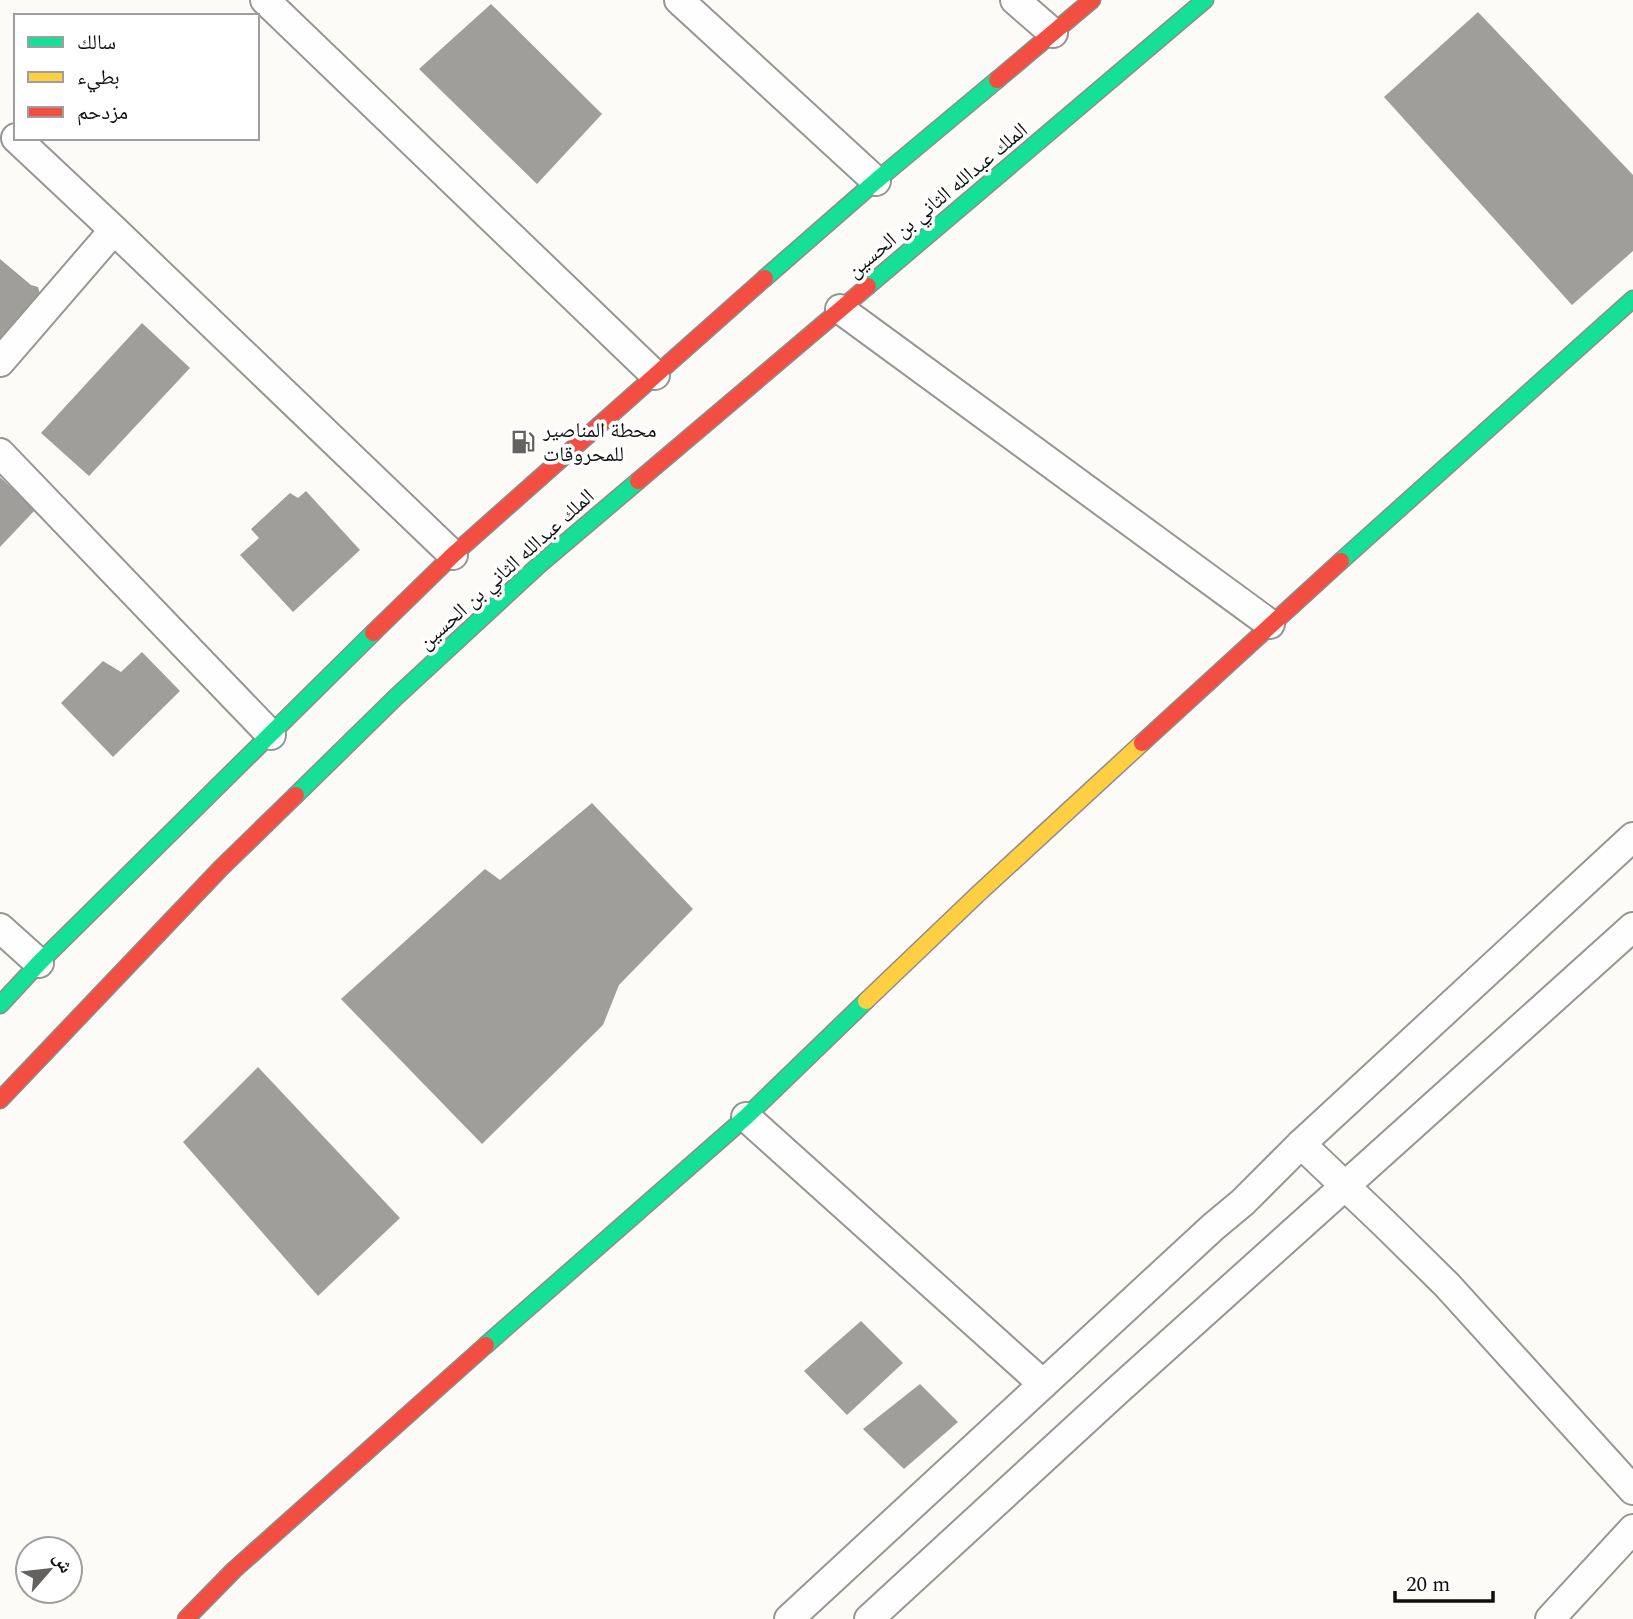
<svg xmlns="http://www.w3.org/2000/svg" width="1633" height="1619" font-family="Spectral,'Noto Naskh Arabic',serif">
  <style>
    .building { fill: #a09e9b }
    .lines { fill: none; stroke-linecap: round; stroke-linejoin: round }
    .street-casing { stroke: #969694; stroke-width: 32 }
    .fast-casing { stroke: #8d8c8b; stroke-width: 19 }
    .slow-casing { stroke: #8d8c8b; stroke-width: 19 }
    .jam-casing { stroke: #8d8c8b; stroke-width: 19 }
    .street { stroke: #fffefe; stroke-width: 28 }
    .fast { stroke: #16e098; stroke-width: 16 }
    .slow { stroke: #ffcf43; stroke-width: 16 }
    .jam { stroke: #f24e42; stroke-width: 16 }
    .labels { text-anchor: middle; stroke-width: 7; stroke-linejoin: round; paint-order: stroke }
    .street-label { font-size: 21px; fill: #101010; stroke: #fff }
    .poi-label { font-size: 21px; fill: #101010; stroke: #fff; text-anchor: start }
  </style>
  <rect width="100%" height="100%" fill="#fcfbf7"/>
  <g class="building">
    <path d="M 491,4 L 602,114 L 537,184 L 419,69 Z"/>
    <path d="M 1478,12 L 1633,175 L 1633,251 L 1572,305 L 1384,97 Z"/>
    <path d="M 0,259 L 31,285 L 38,287 L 43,305 L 0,355 Z"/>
    <path d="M 142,323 L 190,368 L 89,476 L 41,433 Z"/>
    <path d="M 0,477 L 35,510 L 0,547 Z"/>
    <path d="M 306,491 L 360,550 L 293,612 L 240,555 L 259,538 L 251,529 L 290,493 L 298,498 Z"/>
    <path d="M 142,652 L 180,691 L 113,757 L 61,703 L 103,661 L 121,672 Z"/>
    <path d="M 592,803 L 693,909 L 619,985 L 603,1025 L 482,1144 L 341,999 L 485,869 L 500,880 Z"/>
    <path d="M 258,1067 L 400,1218 L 318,1296 L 183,1142 Z"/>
    <path d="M 861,1321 L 903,1363 L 847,1415 L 804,1371 Z"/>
    <path d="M 920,1384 L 958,1422 L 904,1469 L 863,1429 Z"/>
  </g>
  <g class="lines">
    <g class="street-casing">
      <g id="street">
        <path d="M 265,0 L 655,375"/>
        <path d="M 679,0 L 876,181"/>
        <path d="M 1015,0 L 1053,33"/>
        <path d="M 16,138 L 114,230 L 453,555"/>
        <path d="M 840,309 L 1270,624"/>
        <path d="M 0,362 L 114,230"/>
        <path d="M 0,453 L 271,735"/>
        <path d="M 0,928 L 39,963"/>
        <path d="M 746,1117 L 1043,1384"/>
        <path d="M 1301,1144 L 1385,1224 L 1447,1285 L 1633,1490"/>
        <path d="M 789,1619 L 1213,1227 L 1243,1202 L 1301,1144 L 1633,837"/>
        <path d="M 869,1619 L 1118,1390 L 1633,927"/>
        <path d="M 1550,1619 L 1633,1529"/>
      </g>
    </g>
    <g class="fast-casing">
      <g id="fast">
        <path d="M 765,278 L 876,181 L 997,80"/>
        <path d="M 868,286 L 1205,0"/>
        <path d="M 1341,561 L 1633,299"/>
        <path d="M 296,795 L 396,697 L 539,565 L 638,481"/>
        <path d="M 0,1005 L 39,963 L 373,633"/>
        <path d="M 486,1345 L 746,1117 L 866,1001"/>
      </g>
    </g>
    <g class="slow-casing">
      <path id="slow" d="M 866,1001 L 978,894 L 1142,743"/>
    </g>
    <g class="jam-casing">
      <g id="jam">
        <path d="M 997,80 L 1092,0"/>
        <path d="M 638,481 L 868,286"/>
        <path d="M 373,633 L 453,555 L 765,278"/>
        <path d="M 1142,743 L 1341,561"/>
        <path d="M 0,1100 L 221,868 L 296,795"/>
        <path d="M 186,1619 L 234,1570 L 486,1345"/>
      </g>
    </g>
    <use href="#street" class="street"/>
    <use href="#fast" class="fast"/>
    <use href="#slow" class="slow"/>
    <use href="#jam" class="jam"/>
  </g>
  <defs>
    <g id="fuel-bare" transform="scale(1.89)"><path d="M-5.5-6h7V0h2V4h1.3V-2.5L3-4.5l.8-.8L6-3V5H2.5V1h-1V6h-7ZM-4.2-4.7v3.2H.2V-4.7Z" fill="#636261" stroke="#fff" stroke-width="2.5" paint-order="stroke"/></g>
  </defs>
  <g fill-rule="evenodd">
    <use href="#fuel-bare" x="523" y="442"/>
  </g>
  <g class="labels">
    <g class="street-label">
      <text transform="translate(937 200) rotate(-40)" y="7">الملك عبدالله الثاني بن الحسين</text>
      <text transform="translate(506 569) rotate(-42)" y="7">الملك عبدالله الثاني بن الحسين</text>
    </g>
    <g class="poi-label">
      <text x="543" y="437">محطة المناصير<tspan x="543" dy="24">للمحروقات</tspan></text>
    </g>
  </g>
  <rect x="14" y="14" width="245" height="126" fill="#ffffff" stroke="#9f9f9f" stroke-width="2"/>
  <rect x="28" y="37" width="35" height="10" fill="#16e098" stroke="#9f9f9f" stroke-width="2"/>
  <text x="77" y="49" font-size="21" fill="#101010">سالك</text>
  <rect x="28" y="72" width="35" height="10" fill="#ffcf43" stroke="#9f9f9f" stroke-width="2"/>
  <text x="77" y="84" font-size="21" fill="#101010">بطيء</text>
  <rect x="28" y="107" width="35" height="10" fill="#f24e42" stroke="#9f9f9f" stroke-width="2"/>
  <text x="77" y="119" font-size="21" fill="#101010">مزدحم</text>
  <g transform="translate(49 1570) rotate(62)"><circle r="33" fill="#ffffff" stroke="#9f9f9f" stroke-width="2"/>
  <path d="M0-5L12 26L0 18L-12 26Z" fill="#636261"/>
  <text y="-10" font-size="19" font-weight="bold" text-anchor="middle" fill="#101010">ش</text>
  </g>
  <path d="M1395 1591v10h98v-10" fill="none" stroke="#101010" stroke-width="3.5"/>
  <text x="1406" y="1591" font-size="21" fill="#101010" stroke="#ffffff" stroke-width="5" paint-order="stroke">20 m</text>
</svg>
